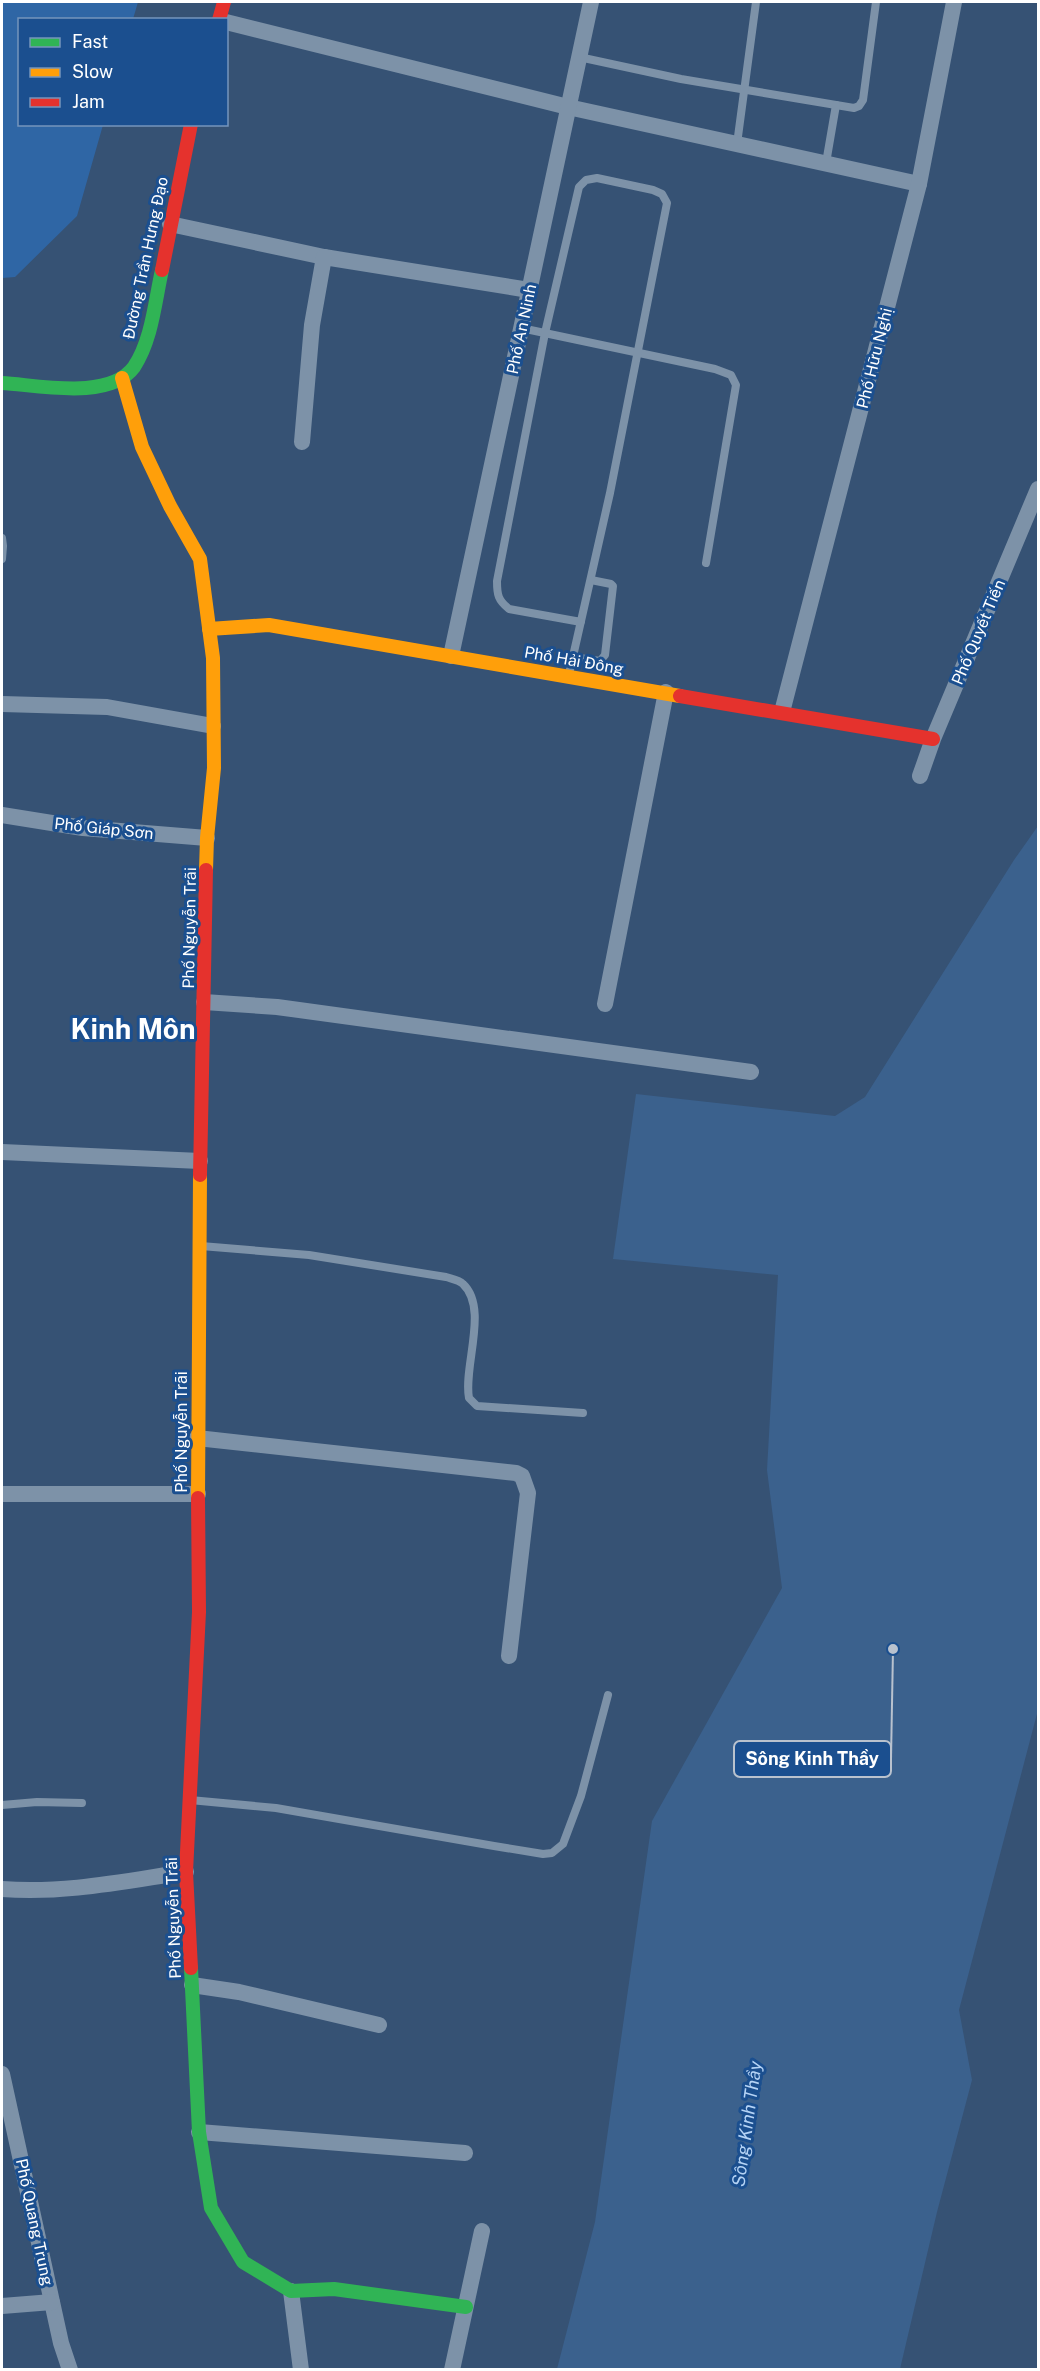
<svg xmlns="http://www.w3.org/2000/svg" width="1040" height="2371" font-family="'Public Sans',sans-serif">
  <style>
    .green { fill: #2f66a5 }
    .water { fill: #3b618d }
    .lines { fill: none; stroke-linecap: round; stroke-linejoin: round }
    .lane { stroke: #7d92a8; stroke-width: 8 }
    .street { stroke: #7d92a8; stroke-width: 16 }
    .fast { stroke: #30b455; stroke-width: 14 }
    .slow { stroke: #ff9f0a; stroke-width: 14 }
    .jam { stroke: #e5322d; stroke-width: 14 }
    .labels { text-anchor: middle; stroke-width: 6; stroke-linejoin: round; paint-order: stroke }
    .street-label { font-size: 16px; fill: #fff; stroke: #1b4f8f }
    .water-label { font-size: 18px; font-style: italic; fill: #b5d3f5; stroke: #1b4f8f }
    .town-label { font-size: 28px; font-weight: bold; fill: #fff; stroke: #1b4f8f }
    .leader { fill: none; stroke: #b9c2ce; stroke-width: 2 }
    .callout-dot { fill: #b9c2ce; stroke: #1b4f8f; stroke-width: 2 }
    .callout { fill: #1b4f8f; stroke: #b9c2ce; stroke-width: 2 }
    .callout-label { font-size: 18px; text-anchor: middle; font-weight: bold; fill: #fff }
  </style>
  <rect width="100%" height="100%" fill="#365274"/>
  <path class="green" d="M 2,2 L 138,2 L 133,19 L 20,20 L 20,124 L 103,125 L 77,216 L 15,277 L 2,278 Z"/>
  <path class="water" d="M 1038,826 L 1038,1710 L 959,2010 L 972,2080 L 937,2212 L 900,2369 L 557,2369 L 595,2222 L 652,1821 L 782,1588 L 767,1470 L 778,1275 L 613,1259 L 636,1094 L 835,1116 L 865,1097 L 1014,860 Z"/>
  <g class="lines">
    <g class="lane">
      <path d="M 579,57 L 681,79 L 854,108 L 859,106 L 863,100 L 876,2"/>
      <path d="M 737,144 L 756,2"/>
      <path d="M 826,163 L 836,105"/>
      <path d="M 521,328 L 715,369 L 731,375 L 736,385 L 706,563"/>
      <path d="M 2,538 L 3,546 L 2,559"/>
      <path d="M 573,657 L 600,661 L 605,655 L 613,586 L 611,584 L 591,580"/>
      <path d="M 569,674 L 610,493 L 667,203 L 662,194 L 653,190 L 597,178 L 586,180 L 579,187 L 545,333 L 497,581 C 497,595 498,600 509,609 L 581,622"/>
      <path d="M 201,1246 L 309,1255 L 446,1277 C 452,1279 459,1280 463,1284 C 489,1308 463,1367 469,1398 L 477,1406 L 583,1413"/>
      <path d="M 190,1800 L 276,1808 L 494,1846 L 543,1854 L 552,1853 L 563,1844 L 581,1796 L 608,1695"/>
      <path d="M 2,1805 L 37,1802 L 82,1803"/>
    </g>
    <g class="street">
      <path d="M 226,22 L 568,107 L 919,184"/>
      <path d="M 170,224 L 324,257 L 529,290"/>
      <path d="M 302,442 L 312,325 L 324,257"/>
      <path d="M 451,656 L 591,2"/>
      <path d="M 2,704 L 107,707 L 213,726"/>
      <path d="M 782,712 L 919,184 L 954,2"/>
      <path d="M 920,776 L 933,739 L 1038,489"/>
      <path d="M 2,815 L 83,828 L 207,838"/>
      <path d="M 204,1002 L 277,1007 L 751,1072"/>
      <path d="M 605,1004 L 666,692"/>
      <path d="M 2,1152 L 200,1161"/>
      <path d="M 197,1438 L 516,1473 L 522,1476 L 528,1493 L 509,1656"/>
      <path d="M 2,1494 L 198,1494"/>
      <path d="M 2,1889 C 64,1894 125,1881 186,1872"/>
      <path d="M 192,1985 L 239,1992 L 379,2025"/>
      <path d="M 2,2074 L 61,2343 L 70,2370"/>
      <path d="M 199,2132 L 465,2153"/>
      <path d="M 291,2291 L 301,2370"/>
      <path d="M 2,2306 L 52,2302"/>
      <path d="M 452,2370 L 482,2231"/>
    </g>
    <g class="fast">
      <path d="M 2,383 C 38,385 109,401 134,367 C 152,340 155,301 162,270"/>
      <path d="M 191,1968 L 199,2132 L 211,2208 L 243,2262 L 291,2291 L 334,2289 L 466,2307"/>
    </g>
    <g class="slow">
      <path d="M 122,378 L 142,447 L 170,506 L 200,559 L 213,658 L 214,768 L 207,838 L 206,870"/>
      <path d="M 209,629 L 269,625 L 680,696"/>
      <path d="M 198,1498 L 200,1175"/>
    </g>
    <g class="jam">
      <path d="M 219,20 L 224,2"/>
      <path d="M 162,270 L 191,124"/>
      <path d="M 680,696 L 933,739"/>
      <path d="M 200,1175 L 206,870"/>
      <path d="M 191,1968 L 186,1872 L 199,1612 L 198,1498"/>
    </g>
  </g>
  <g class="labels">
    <g class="street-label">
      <text transform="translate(145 258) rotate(-78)" y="6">Đường Trần Hưng Đạo</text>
      <text transform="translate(521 329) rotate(-78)" y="6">Phố An Ninh</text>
      <text transform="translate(874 358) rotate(-76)" y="6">Phố Hữu Nghị</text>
      <text transform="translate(978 632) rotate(-67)" y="6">Phố Quyết Tiến</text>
      <text transform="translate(574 660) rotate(10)" y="6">Phố Hải Đông</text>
      <text transform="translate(104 828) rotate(6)" y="6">Phố Giáp Sơn</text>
      <text transform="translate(189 928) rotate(-89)" y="6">Phố Nguyễn Trãi</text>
      <text transform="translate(181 1432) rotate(-90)" y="6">Phố Nguyễn Trãi</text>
      <text transform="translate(173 1918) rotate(-92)" y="6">Phố Nguyễn Trãi</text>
      <text transform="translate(35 2222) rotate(78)" y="6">Phố Quang Trung</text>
    </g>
    <g class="water-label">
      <text transform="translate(747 2124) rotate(-82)" y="6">Sông Kinh Thầy</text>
    </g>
    <g class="town-label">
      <text x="133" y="1039">Kinh Môn</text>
    </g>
  </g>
  <path class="leader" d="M893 1649L891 1759"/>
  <circle class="callout-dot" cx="893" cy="1649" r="6"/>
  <rect class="callout" x="734" y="1741" width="157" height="36" rx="6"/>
  <g class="callout-label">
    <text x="812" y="1765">Sông Kinh Thầy</text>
  </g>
  <rect width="1040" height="2371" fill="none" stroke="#ffffff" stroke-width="6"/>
  <rect x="18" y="18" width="210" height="108" fill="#1b4f8f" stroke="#7695bc" stroke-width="1.5"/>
  <rect x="30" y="38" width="30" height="9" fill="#30b455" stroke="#7695bc" stroke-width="1.5"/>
  <text x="72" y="48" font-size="18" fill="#ffffff">Fast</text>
  <rect x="30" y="68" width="30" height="9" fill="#ff9f0a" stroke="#7695bc" stroke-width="1.5"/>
  <text x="72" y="78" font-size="18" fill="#ffffff">Slow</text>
  <rect x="30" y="98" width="30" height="9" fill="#e5322d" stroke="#7695bc" stroke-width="1.5"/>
  <text x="72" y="108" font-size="18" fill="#ffffff">Jam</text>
</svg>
